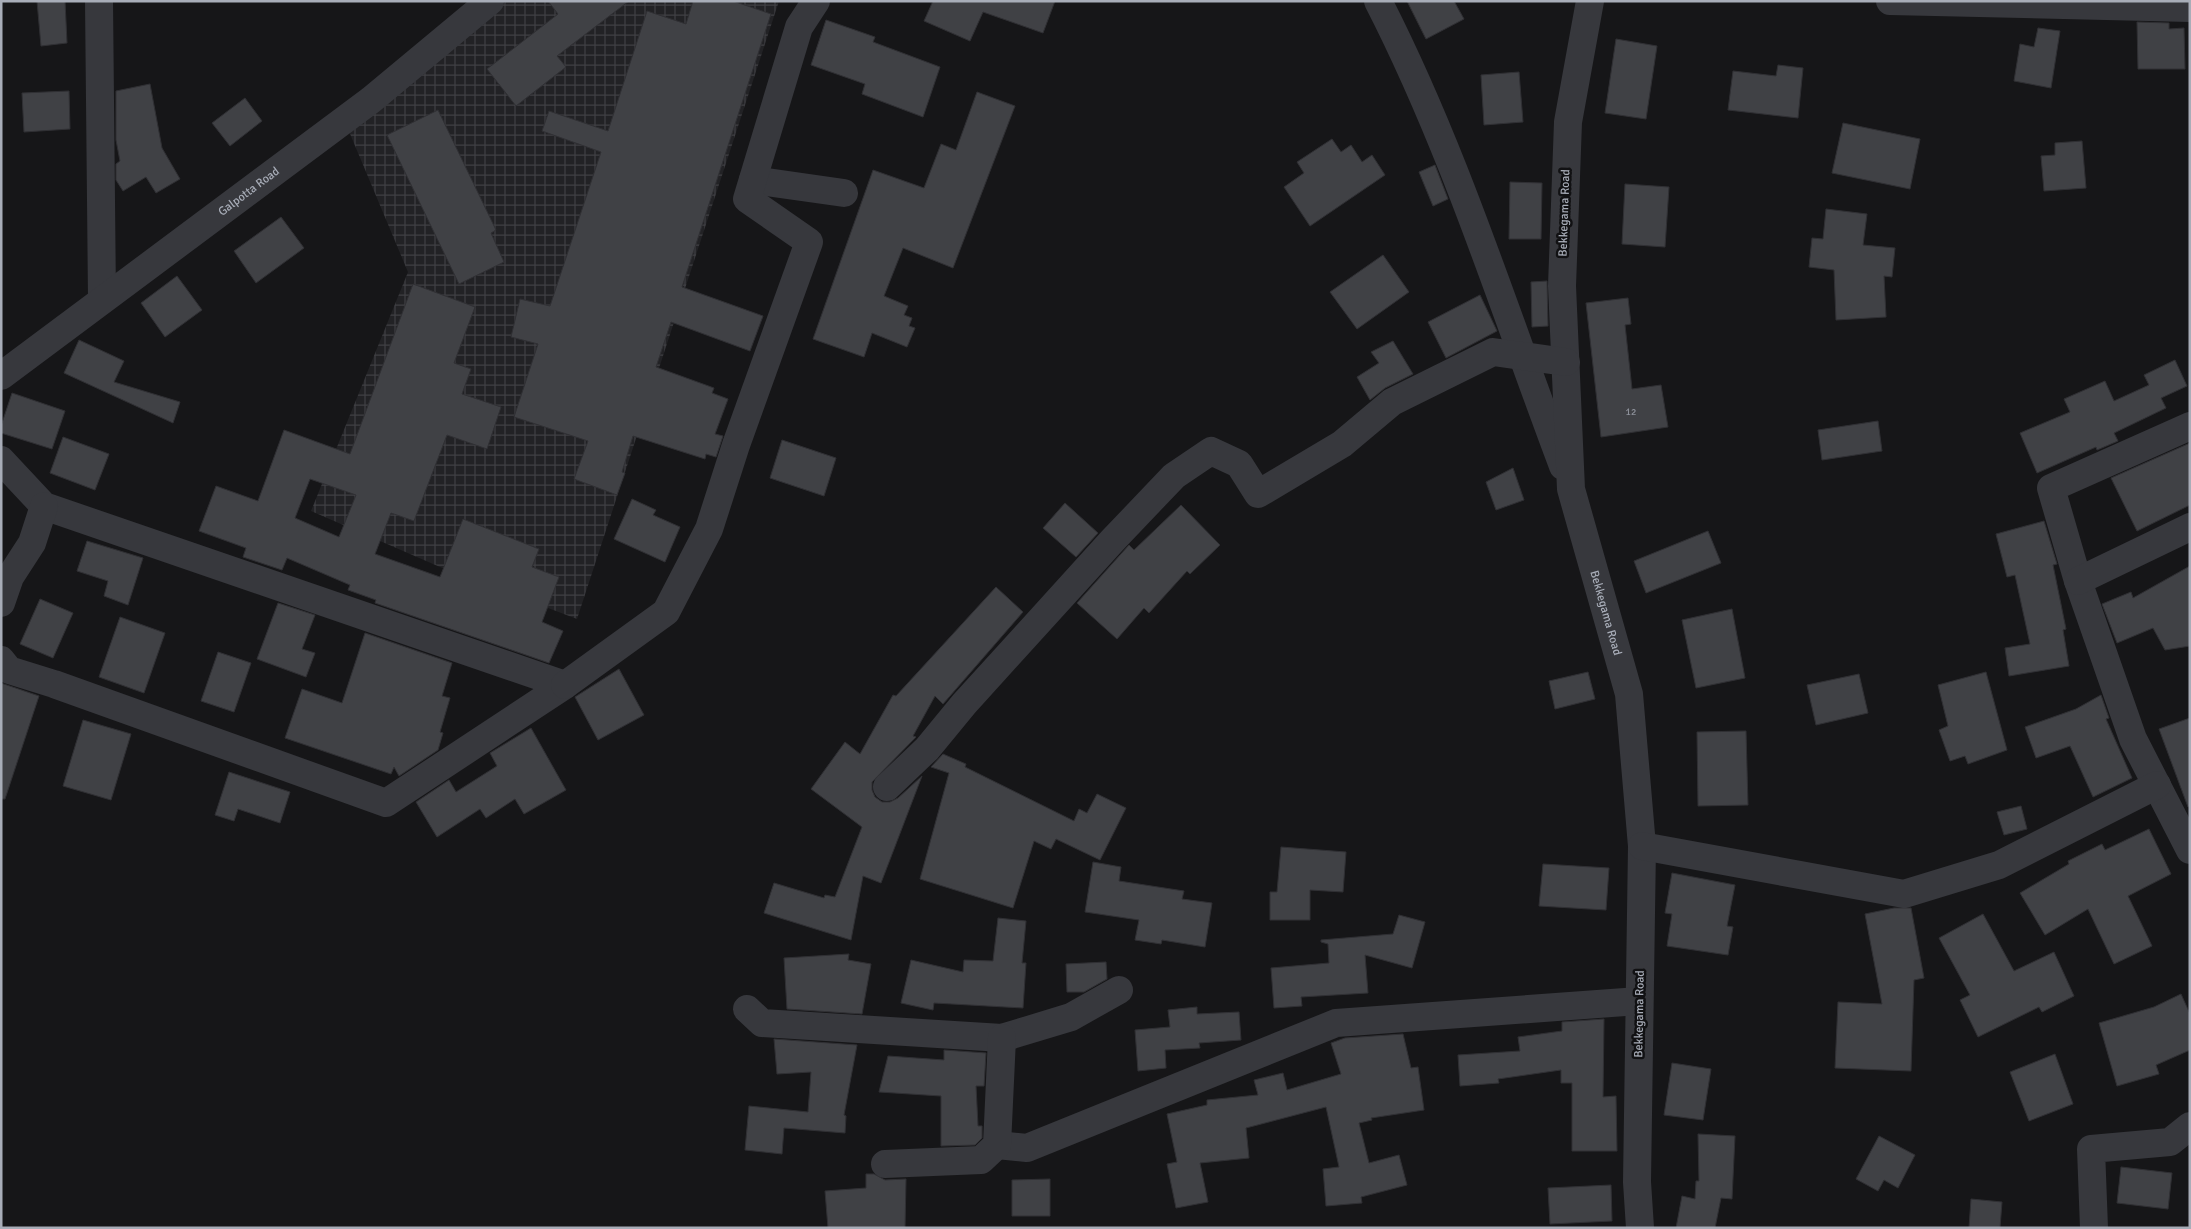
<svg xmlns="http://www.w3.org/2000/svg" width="2191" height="1229" font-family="Signika,sans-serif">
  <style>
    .industrial { fill: url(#industrial-grid) }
    .building { fill: #404145; stroke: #303034; fill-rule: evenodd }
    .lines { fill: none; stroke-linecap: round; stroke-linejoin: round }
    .minor { stroke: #37383d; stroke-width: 28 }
    .labels { text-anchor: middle; stroke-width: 5; stroke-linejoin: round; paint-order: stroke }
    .number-label { font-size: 10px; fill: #8e929b }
    .street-label { font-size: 12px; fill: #a8adb8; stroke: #111113 }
  </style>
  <defs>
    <pattern id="industrial-grid" width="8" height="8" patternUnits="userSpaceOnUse" patternTransform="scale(1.25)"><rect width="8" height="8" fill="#222225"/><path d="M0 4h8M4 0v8" fill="none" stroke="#3f3f43"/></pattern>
  </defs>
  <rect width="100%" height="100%" fill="#161618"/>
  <path class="industrial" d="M 506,1 L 779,1 L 577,619 L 440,567 L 311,511 L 408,272 L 348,129 Z"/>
  <g class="building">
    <path d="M 37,1 L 65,1 L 67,43 L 41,46 Z"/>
    <path d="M 548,1 L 629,1 L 557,56 L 566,67 L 516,106 L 487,69 L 558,14 Z"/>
    <path d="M 693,1 L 733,1 L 771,14 L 682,287 L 763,316 L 750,351 L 671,322 L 656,367 L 714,388 L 712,393 L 728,399 L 715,434 L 723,436 L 716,457 L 706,454 L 705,459 L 633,436 L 622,472 L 625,473 L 617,495 L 574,479 L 588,441 L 514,417 L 538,344 L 511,337 L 520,299 L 550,306 L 601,152 L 542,131 L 549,111 L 608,131 L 647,11 L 686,24 Z"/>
    <path d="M 933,1 L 1055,1 L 1043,33 L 983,12 L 970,41 L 924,21 Z"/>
    <path d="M 1407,1 L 1454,1 L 1464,19 L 1426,39 Z"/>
    <path d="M 826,20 L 875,37 L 873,42 L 940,67 L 923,117 L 862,94 L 865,84 L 811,65 Z"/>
    <path d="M 2137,22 L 2169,23 L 2169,29 L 2184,28 L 2185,69 L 2138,69 Z"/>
    <path d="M 2038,28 L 2060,31 L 2051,88 L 2014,81 L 2020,44 L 2034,47 Z"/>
    <path d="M 1616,39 L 1657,46 L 1646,119 L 1605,113 Z"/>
    <path d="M 1778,65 L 1803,68 L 1798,118 L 1728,110 L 1733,71 L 1776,76 Z"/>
    <path d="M 1519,72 L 1523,122 L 1484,125 L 1481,75 Z"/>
    <path d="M 150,84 L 162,148 L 180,179 L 156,193 L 146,177 L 123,191 L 116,180 L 116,164 L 120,161 L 116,140 L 116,91 Z"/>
    <path d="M 69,91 L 70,129 L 24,132 L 22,93 Z"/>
    <path d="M 977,92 L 1015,106 L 953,268 L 903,248 L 884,296 L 908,306 L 904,315 L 912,318 L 909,326 L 915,328 L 907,347 L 872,333 L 864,357 L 813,339 L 873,170 L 924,188 L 941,144 L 956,150 Z"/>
    <path d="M 245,98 L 262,121 L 230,146 L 212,123 Z"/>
    <path d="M 438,110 L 496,230 L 491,233 L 504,262 L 459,284 L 387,135 Z"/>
    <path d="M 1843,123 L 1920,139 L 1910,189 L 1832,173 Z"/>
    <path d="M 1332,139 L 1341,152 L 1351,145 L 1362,162 L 1372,155 L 1385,175 L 1310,226 L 1284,187 L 1304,173 L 1297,162 Z"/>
    <path d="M 2082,141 L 2086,188 L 2044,191 L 2041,156 L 2055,155 L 2055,143 Z"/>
    <path d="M 1435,165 L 1448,199 L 1433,206 L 1419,172 Z"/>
    <path d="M 1510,182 L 1542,183 L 1541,239 L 1509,239 Z"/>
    <path d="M 1625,184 L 1669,187 L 1665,247 L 1622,244 Z"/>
    <path d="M 1826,209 L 1867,214 L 1863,245 L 1895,248 L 1892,277 L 1884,276 L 1886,317 L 1836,320 L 1834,270 L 1809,267 L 1812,238 L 1823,239 Z"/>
    <path d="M 281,217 L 304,248 L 256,283 L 234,251 Z"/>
    <path d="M 1383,255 L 1409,292 L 1357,329 L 1330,292 Z"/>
    <path d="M 177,276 L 202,310 L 165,337 L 141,303 Z"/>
    <path d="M 1547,281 L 1548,326 L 1532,327 L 1531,282 Z"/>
    <path d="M 413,284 L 475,307 L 454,363 L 471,369 L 462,394 L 501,407 L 487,449 L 447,435 L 414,521 L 391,513 L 375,554 L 440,577 L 463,519 L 539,549 L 532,567 L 559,577 L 542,622 L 563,631 L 549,663 L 375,603 L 376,600 L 348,590 L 350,585 L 287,558 L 282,570 L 243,557 L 246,548 L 199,531 L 216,486 L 258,501 L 284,430 L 350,454 ZM 310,479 L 356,495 L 339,537 L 295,518 Z"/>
    <path d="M 1480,295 L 1497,331 L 1446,358 L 1428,322 Z"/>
    <path d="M 1628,298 L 1631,324 L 1625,325 L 1632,389 L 1661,385 L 1668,427 L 1601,437 L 1586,303 Z"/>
    <path d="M 79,340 L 124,361 L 114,382 L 180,402 L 173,423 L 64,373 Z"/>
    <path d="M 1393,341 L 1413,374 L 1385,388 L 1370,400 L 1357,377 L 1379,363 L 1371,352 Z"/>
    <path d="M 2175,360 L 2187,386 L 2161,398 L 2166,408 L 2114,433 L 2118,441 L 2097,450 L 2096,447 L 2037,473 L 2020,433 L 2070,412 L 2064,399 L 2105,381 L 2114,401 L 2149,385 L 2144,375 Z"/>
    <path d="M 12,393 L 65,411 L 52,449 L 1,433 L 1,426 Z"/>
    <path d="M 1878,421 L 1882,451 L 1822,460 L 1818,430 Z"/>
    <path d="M 63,437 L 109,454 L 95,490 L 50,473 Z"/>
    <path d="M 782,440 L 836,458 L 824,496 L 770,478 Z"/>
    <path d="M 2190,443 L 2190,505 L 2137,531 L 2111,478 Z"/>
    <path d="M 1513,468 L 1524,500 L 1496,510 L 1486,482 Z"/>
    <path d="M 632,499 L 656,510 L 653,515 L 680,527 L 665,562 L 614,539 Z"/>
    <path d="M 1065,503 L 1098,533 L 1076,557 L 1043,528 Z"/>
    <path d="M 1181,505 L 1220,545 L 1190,574 L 1187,571 L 1149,613 L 1144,608 L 1117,639 L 1077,603 L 1129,545 L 1134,550 Z"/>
    <path d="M 2044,521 L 2057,564 L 2053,565 L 2066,629 L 2063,630 L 2069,666 L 2009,676 L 2005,648 L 2030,644 L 2015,575 L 2007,577 L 1996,534 Z"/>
    <path d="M 1708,531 L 1721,563 L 1646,593 L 1634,561 Z"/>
    <path d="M 87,541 L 143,558 L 128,605 L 104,596 L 108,581 L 77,571 Z"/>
    <path d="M 2190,566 L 2190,646 L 2165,650 L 2153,628 L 2117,643 L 2102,604 L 2131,592 L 2133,598 Z"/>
    <path d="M 996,587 L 1023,612 L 943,704 L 935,696 L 913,736 L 916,737 L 872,782 L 872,790 L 875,797 L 882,802 L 890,802 L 898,798 L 922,776 L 881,883 L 863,876 L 851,940 L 764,913 L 774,883 L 824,898 L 825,895 L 835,897 L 862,827 L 811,789 L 845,742 L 860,754 L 893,695 L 896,696 Z"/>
    <path d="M 40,599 L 73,613 L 53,658 L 20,644 Z"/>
    <path d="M 278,603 L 315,615 L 302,649 L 315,653 L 306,677 L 257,659 Z"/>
    <path d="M 1732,609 L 1745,678 L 1696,688 L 1682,620 Z"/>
    <path d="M 120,617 L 165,633 L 144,693 L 99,677 Z"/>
    <path d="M 365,633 L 452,663 L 442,696 L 450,698 L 440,732 L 443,733 L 438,750 L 399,776 L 394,767 L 391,774 L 285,738 L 302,689 L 342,703 Z"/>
    <path d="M 218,652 L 251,663 L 234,712 L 201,701 Z"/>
    <path d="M 619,669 L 644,715 L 598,740 L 575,697 Z"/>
    <path d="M 1588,672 L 1595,699 L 1555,709 L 1549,681 Z"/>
    <path d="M 1986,672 L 2007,750 L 1968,764 L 1965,756 L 1950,761 L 1939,730 L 1948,726 L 1938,685 Z"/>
    <path d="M 1859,674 L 1868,713 L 1816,725 L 1807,685 Z"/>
    <path d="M 1,683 L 39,696 L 5,799 L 1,799 Z"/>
    <path d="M 2101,695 L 2109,718 L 2106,719 L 2132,778 L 2093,797 L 2070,746 L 2036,758 L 2025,727 L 2076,709 Z"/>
    <path d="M 2190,718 L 2190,806 L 2188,807 L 2159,729 Z"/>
    <path d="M 83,720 L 131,734 L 111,800 L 63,786 Z"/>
    <path d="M 531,728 L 566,790 L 524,814 L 515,799 L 486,818 L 480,809 L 437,837 L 416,802 L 449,780 L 456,792 L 497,766 L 490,753 Z"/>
    <path d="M 1746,731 L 1748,805 L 1698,806 L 1697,732 Z"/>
    <path d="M 943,754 L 966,764 L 965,767 L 1074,821 L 1079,809 L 1087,813 L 1097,794 L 1126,808 L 1100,860 L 1056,839 L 1051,849 L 1034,841 L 1013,908 L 920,879 L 949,773 L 931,767 Z"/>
    <path d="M 229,772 L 290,792 L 280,823 L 238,809 L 234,821 L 215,815 Z"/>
    <path d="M 2021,806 L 2027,829 L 2004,835 L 1997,812 Z"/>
    <path d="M 2149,829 L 2171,874 L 2128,896 L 2152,946 L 2114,964 L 2088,909 L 2045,935 L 2020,893 L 2069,864 L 2068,861 L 2102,844 L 2105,850 Z"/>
    <path d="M 1281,847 L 1346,852 L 1343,892 L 1310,890 L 1310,920 L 1270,920 L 1270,892 L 1277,892 Z"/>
    <path d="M 1093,862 L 1121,867 L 1119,881 L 1184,891 L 1182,899 L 1212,903 L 1205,947 L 1162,940 L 1161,944 L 1135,940 L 1139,920 L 1085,912 Z"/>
    <path d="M 1543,864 L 1609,868 L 1606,910 L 1539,906 Z"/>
    <path d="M 1672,873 L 1735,885 L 1727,926 L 1733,927 L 1728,955 L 1667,946 L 1672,914 L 1665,913 Z"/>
    <path d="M 1894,908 L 1911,908 L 1924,978 L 1914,980 L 1911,1071 L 1835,1068 L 1838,1002 L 1882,1004 L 1865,914 Z"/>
    <path d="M 1983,914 L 2014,971 L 2054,952 L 2074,996 L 2042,1012 L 2039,1007 L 1978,1037 L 1960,1000 L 1970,995 L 1939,938 Z"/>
    <path d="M 1399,915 L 1425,922 L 1412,968 L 1365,955 L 1368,993 L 1301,997 L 1302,1006 L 1274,1008 L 1271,968 L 1329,963 L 1328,944 L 1321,942 L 1321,940 L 1393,934 Z"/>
    <path d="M 998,918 L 1026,921 L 1022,963 L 1026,963 L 1023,1008 L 934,1003 L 933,1010 L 901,1003 L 911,960 L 963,972 L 964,960 L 993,961 Z"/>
    <path d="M 849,954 L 848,960 L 871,964 L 862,1014 L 787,1009 L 784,958 Z"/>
    <path d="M 1106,962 L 1107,979 L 1084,992 L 1067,992 L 1066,964 Z"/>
    <path d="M 2181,994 L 2190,1014 L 2190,1050 L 2156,1065 L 2159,1074 L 2117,1086 L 2099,1023 L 2154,1007 Z"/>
    <path d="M 1197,1007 L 1197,1014 L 1239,1012 L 1241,1040 L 1199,1043 L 1200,1048 L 1165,1050 L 1166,1068 L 1138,1071 L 1135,1030 L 1170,1027 L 1168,1010 Z"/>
    <path d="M 1604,1019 L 1603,1097 L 1616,1096 L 1617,1151 L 1572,1151 L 1572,1083 L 1561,1083 L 1561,1070 L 1498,1079 L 1499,1083 L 1460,1086 L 1458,1055 L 1520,1051 L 1518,1037 L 1562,1031 L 1562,1022 Z"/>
    <path d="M 1403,1034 L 1411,1068 L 1418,1067 L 1424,1110 L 1371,1118 L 1372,1120 L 1359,1123 L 1369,1163 L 1399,1155 L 1407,1185 L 1361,1197 L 1362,1203 L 1326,1206 L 1323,1169 L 1339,1167 L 1326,1107 L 1246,1128 L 1249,1158 L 1200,1163 L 1208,1202 L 1176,1208 L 1167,1164 L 1177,1162 L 1167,1114 L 1207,1105 L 1207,1100 L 1258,1095 L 1254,1080 L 1283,1073 L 1287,1090 L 1341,1074 L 1331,1043 L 1345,1038 Z"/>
    <path d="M 774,1039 L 857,1045 L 844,1115 L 846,1116 L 845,1133 L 784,1128 L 782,1154 L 745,1150 L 749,1106 L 808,1112 L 811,1072 L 777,1074 Z"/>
    <path d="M 944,1050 L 986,1053 L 984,1086 L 976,1086 L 978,1126 L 982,1126 L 982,1138 L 975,1145 L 941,1146 L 941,1096 L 879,1092 L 888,1056 L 944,1060 Z"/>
    <path d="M 2055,1054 L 2073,1104 L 2029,1121 L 2010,1072 Z"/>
    <path d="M 1672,1063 L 1711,1069 L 1703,1120 L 1664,1115 Z"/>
    <path d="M 1698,1134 L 1735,1136 L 1732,1199 L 1721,1198 L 1715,1228 L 1676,1228 L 1682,1196 L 1695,1199 L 1696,1181 L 1699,1181 Z"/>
    <path d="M 1879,1136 L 1915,1155 L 1898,1188 L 1884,1180 L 1878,1191 L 1856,1179 Z"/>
    <path d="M 2121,1167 L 2172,1173 L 2168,1209 L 2117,1203 Z"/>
    <path d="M 866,1174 L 874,1174 L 885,1180 L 906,1179 L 905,1228 L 828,1228 L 825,1191 L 866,1188 Z"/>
    <path d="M 1050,1179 L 1050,1216 L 1012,1216 L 1012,1180 Z"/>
    <path d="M 1611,1185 L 1612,1221 L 1550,1224 L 1548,1188 Z"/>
    <path d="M 1971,1199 L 2002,1202 L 2000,1228 L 1969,1228 Z"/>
  </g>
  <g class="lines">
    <g class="minor">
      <path d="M 99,1 L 102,299"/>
      <path d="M 1378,1 C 1454,149 1504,310 1563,466"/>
      <path id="s1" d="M 1590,1 L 1568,122 L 1562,286 L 1571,489 L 1629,694 L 1642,846 L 1637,1182 L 1640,1228"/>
      <path d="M 1890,1 L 2190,8"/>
      <path d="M 753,180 L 844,193"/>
      <path id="s2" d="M 1,376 L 371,100 L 490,1"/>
      <path d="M 2190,426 L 2051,488 L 2078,581 L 2133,739 L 2190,850"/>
      <path d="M 1,460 L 44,506 L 565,685 L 386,803 L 54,684 L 9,670 L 1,660"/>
      <path d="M 2078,581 L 2190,527"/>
      <path d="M 1,603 L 10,577 L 32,543 L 44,506"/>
      <path d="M 565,685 L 666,612 L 709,529 L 736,445 L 809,242 L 747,199 L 799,27 L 816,1"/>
      <path d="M 887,787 L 927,749 L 964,704 L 1112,541 L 1174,476 L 1211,451 L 1239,464 L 1258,494 L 1342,444 L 1392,402 L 1493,352 L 1566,362"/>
      <path d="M 1642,846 L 1904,894 L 1999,865 L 2157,785"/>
      <path d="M 747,1009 L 762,1023 L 1002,1038 L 1071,1017 L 1119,990"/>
      <path d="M 997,1145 L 1027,1148 L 1336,1023 L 1639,1001"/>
      <path d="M 885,1164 L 981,1160 L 997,1145 L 1002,1038"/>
      <path d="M 2094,1228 L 2091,1149 L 2170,1142 L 2190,1126"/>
    </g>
  </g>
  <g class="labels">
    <g class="number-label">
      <text x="1631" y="415">12</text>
    </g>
    <g class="street-label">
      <text dy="4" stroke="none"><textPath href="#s2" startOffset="309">Galpotta Road</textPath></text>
      <text transform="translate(1564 213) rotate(-88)" y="4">Bekkegama Road</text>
      <text dy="4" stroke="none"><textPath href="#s1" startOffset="619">Bekkegama Road</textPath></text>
      <text transform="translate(1639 1014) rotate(-89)" y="4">Bekkegama Road</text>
    </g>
  </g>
  <rect width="2191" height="1229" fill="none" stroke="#a8adb8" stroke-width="5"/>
</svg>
